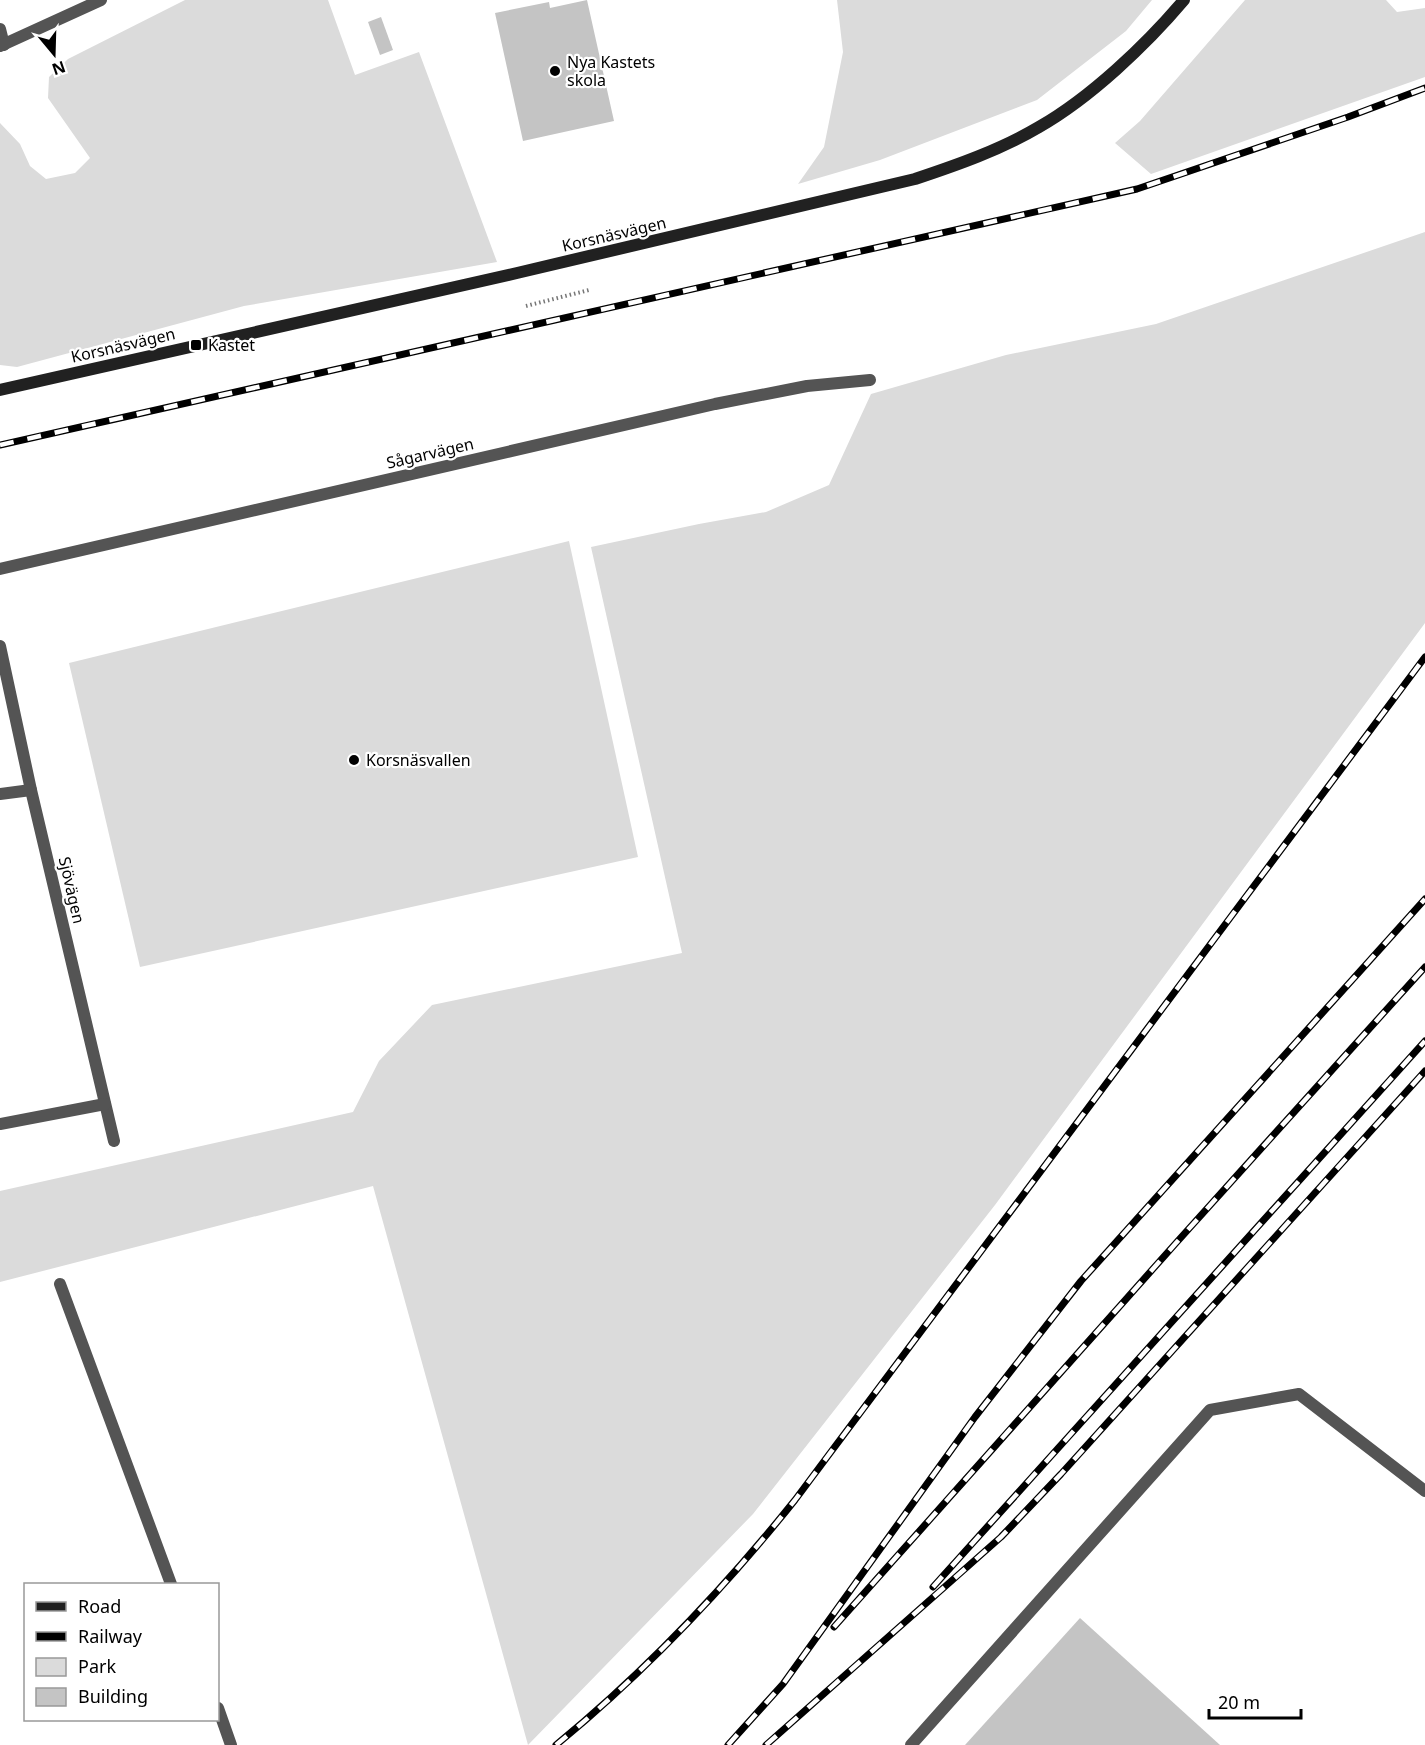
<svg xmlns="http://www.w3.org/2000/svg" width="1425" height="1745" font-family="'Noto Sans',sans-serif">
  <style>
    .green { fill: #dbdbdb }
    .building { fill: #c4c4c4 }
    .lines { fill: none; stroke-linecap: round; stroke-linejoin: round }
    .path { stroke: #767676; stroke-width: 4; stroke-dasharray: 1.5 3; stroke-linecap: butt }
    .lane { stroke: #545454; stroke-width: 12 }
    .street { stroke: #545454; stroke-width: 12 }
    .secondary { stroke: #212121; stroke-width: 12 }
    .rail-casing { stroke: #000; stroke-width: 7 }
    .rail { stroke: #fff; stroke-width: 4.5; stroke-dasharray: 14; stroke-linecap: butt }
    .poi-dot { fill: #000; stroke: #fff; stroke-width: 2 }
    .labels { text-anchor: middle; stroke-width: 4.5; stroke-linejoin: round; paint-order: stroke }
    .poi-label { font-size: 16px; fill: #000; stroke: #fff; text-anchor: start }
    .street-label { font-size: 16px; fill: #000; stroke: #fff }
  </style>
  <rect width="100%" height="100%" fill="#fff"/>
  <g class="green">
    <path d="M 185,0 L 328,0 L 355,75 L 419,52 L 497,262 L 244,306 L 17,367 L 0,365 L 0,123 L 20,144 L 30,166 L 46,179 L 75,173 L 90,158 L 48,98 L 49,77 L 68,59 Z"/>
    <path d="M 837,0 L 1152,0 L 1126,31 L 1037,100 L 880,160 L 798,184 L 824,147 L 843,52 Z"/>
    <path d="M 1245,0 L 1386,0 L 1397,12 L 1425,8 L 1425,77 L 1151,174 L 1115,143 L 1140,121 Z"/>
    <path d="M 1425,232 L 1425,623 L 995,1205 L 753,1514 L 528,1745 L 373,1186 L 0,1282 L 0,1191 L 353,1112 L 379,1061 L 432,1005 L 682,953 L 591,547 L 699,524 L 766,512 L 829,485 L 871,394 L 1006,355 L 1156,324 Z"/>
    <path d="M 569,541 L 638,857 L 140,967 L 69,663 Z"/>
  </g>
  <g class="building">
    <path d="M 587,0 L 614,121 L 523,141 L 495,13 L 549,2 L 550,8 Z"/>
    <path d="M 381,17 L 393,50 L 380,55 L 368,22 Z"/>
    <path d="M 1080,1618 L 1220,1745 L 965,1745 Z"/>
  </g>
  <g class="lines">
    <path class="path" d="M 526,306 L 589,290"/>
    <g class="lane">
      <path d="M 0,29 L 4,45"/>
      <path d="M 0,569 L 715,404 L 807,386 L 870,380"/>
      <path d="M 0,646 L 31,790 L 114,1141"/>
      <path d="M 0,794 L 31,790"/>
      <path d="M 0,1124 L 105,1104"/>
      <path d="M 60,1284 L 171,1584"/>
      <path d="M 218,1708 L 231,1745"/>
    </g>
    <g class="street">
      <path d="M 0,46 L 101,0"/>
      <path d="M 911,1745 L 1210,1410 L 1299,1394 L 1425,1491"/>
    </g>
    <path class="secondary" d="M 0,390 L 517,273 L 915,179 C 957,165 1000,150 1039,127 C 1090,98 1146,45 1184,0"/>
    <g class="rail-casing">
      <g id="rail">
        <path d="M 0,445 L 1137,189 L 1348,117 L 1425,88"/>
        <path d="M 933,1587 L 1425,1041"/>
        <path d="M 834,1627 L 1176,1243 L 1425,967"/>
        <path d="M 556,1745 C 645,1672 723,1590 795,1500 L 1425,657"/>
        <path d="M 728,1745 L 783,1684 L 975,1417 L 1081,1281 L 1425,899"/>
        <path d="M 766,1745 L 1001,1537 L 1061,1474 L 1425,1071"/>
      </g>
    </g>
    <use href="#rail" class="rail"/>
  </g>
  <g class="poi-dot">
    <circle cx="555" cy="71" r="6"/>
    <rect x="190" y="339" width="12" height="12" rx="3"/>
    <circle cx="354" cy="760" r="6"/>
  </g>
  <g class="labels">
    <g class="poi-label">
      <text x="567" y="68">Nya Kastets<tspan x="567" dy="18">skola</tspan></text>
      <text x="208" y="351">Kastet</text>
      <text x="366" y="766">Korsnäsvallen</text>
    </g>
    <g class="street-label">
      <text transform="translate(614 234) rotate(-13)" y="6">Korsnäsvägen</text>
      <text transform="translate(123 345) rotate(-13)" y="6">Korsnäsvägen</text>
      <text transform="translate(430 453) rotate(-13)" y="6">Sågarvägen</text>
      <text transform="translate(72 890) rotate(77)" y="6">Sjövägen</text>
    </g>
  </g>
  <rect x="24" y="1583" width="195" height="138" fill="#ffffff" stroke="#999999" stroke-width="1.5"/>
  <rect x="36" y="1602" width="30" height="9" fill="#212121" stroke="#999999" stroke-width="1.5"/>
  <text x="78" y="1613" font-size="18" fill="#000000">Road</text>
  <rect x="36" y="1632" width="30" height="9" fill="#000000" stroke="#999999" stroke-width="1.5"/>
  <text x="78" y="1643" font-size="18" fill="#000000">Railway</text>
  <rect x="36" y="1658" width="30" height="18" fill="#dbdbdb" stroke="#999999" stroke-width="1.5"/>
  <text x="78" y="1673" font-size="18" fill="#000000">Park</text>
  <rect x="36" y="1688" width="30" height="18" fill="#c4c4c4" stroke="#999999" stroke-width="1.5"/>
  <text x="78" y="1703" font-size="18" fill="#000000">Building</text>
  <g transform="translate(54 54) rotate(161)" stroke="#ffffff" stroke-width="4.5" paint-order="stroke">
  <path d="M0-4.5L10 22L0 15L-10 22Z" fill="#000000"/>
  <text y="-9" font-size="16" font-weight="bold" text-anchor="middle" fill="#000000">N</text>
  </g>
  <path d="M1209 1709v9h92v-9" fill="none" stroke="#000000" stroke-width="3"/>
  <text x="1218" y="1709" font-size="18" fill="#000000" stroke="#ffffff" stroke-width="4.5" paint-order="stroke">20 m</text>
</svg>
